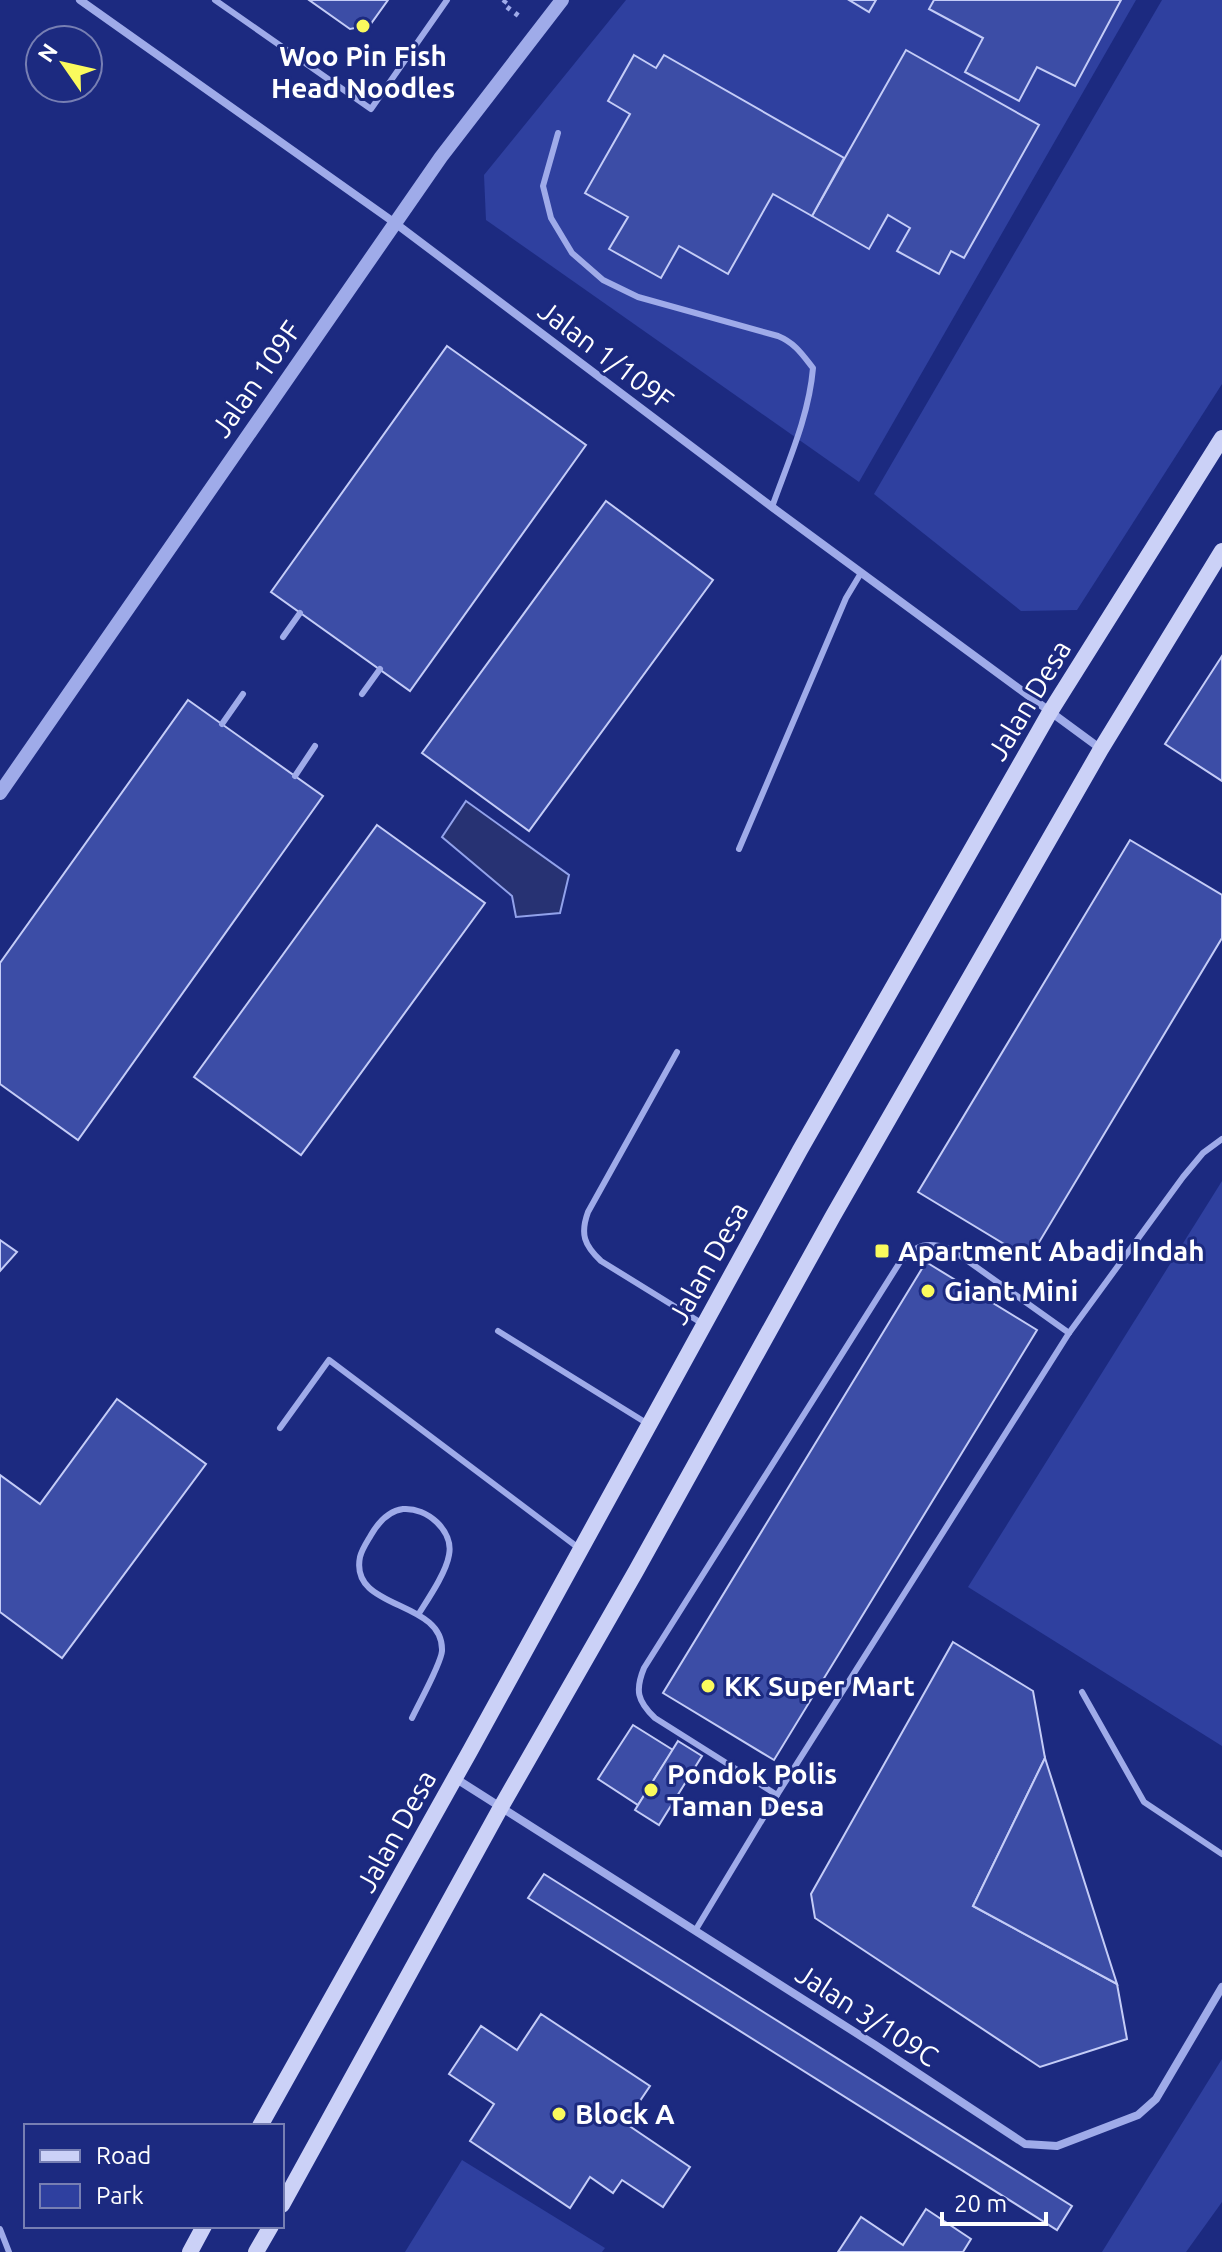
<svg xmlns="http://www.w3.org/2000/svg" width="1222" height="2252" font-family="Ubuntu,sans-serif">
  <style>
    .green { fill: #2f409f }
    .water { fill: #273273; stroke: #92a2eb; stroke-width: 2 }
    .building { fill: #3c4da6; stroke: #c4ccf7; stroke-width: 2 }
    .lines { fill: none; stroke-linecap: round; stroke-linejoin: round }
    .path { stroke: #9fabe9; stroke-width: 5; stroke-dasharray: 4 6; stroke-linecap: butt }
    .service { stroke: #9fabe9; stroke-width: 6 }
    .minor { stroke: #9fabe9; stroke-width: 8 }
    .tertiary { stroke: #9fabe9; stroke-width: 14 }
    .secondary { stroke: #cbd1f7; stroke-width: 16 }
    .poi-dot { fill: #fafa5d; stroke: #1c2a80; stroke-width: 3 }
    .labels { text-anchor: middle; stroke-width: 6; stroke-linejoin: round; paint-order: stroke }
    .poi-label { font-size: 28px; font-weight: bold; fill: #fff; stroke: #1c2a80; text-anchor: start }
    .street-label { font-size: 28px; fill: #fff; stroke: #1c2a80 }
  </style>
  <rect width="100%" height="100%" fill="#1c2a80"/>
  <g class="green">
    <path d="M 626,0 L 1136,0 L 859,482 L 486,220 L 484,175 Z"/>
    <path d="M 1162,0 L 1222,0 L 1222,384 L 1077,610 L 1021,611 L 874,494 Z"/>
    <path d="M 1222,1181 L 1222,1746 L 968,1587 Z"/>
    <path d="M 1222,2059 L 1222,2202 L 1186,2252 L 1102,2252 Z"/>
    <path d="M 462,2160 L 605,2248 L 602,2252 L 405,2252 Z"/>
  </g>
  <path class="water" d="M 466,801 L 569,875 L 560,913 L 516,917 L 512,896 L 442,837 Z"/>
  <g class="building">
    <path d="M 309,0 L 388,0 L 370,25 L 350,29 Z"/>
    <path d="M 849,0 L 876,0 L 869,12 Z"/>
    <path d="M 934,0 L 1121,0 L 1075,86 L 1037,67 L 1019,101 L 965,72 L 983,38 L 929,9 Z"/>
    <path d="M 906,50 L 1039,125 L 964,258 L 951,251 L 939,274 L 897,251 L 910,228 L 888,215 L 869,249 L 812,216 Z"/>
    <path d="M 634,55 L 656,68 L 664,55 L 844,158 L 812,216 L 773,194 L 728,274 L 679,246 L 661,278 L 609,249 L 628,217 L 585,193 L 630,114 L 608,101 Z"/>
    <path d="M 447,346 L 586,445 L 410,691 L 271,592 Z"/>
    <path d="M 606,501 L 713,580 L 529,831 L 422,753 Z"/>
    <path d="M 1222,656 L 1222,781 L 1165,744 Z"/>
    <path d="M 188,700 L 323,796 L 78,1140 L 0,1084 L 0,963 Z"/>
    <path d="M 377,825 L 485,903 L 301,1155 L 194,1077 Z"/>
    <path d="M 1130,840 L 1222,895 L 1222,938 L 1029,1259 L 918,1192 Z"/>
    <path d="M 0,1240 L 17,1252 L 0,1271 Z"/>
    <path d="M 926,1262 L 1037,1330 L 774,1760 L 663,1693 Z"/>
    <path d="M 117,1399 L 206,1464 L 62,1658 L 0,1612 L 0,1475 L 40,1504 Z"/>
    <path d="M 953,1642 L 1033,1691 L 1045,1758 L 973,1906 L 1117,1984 L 1127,2039 L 1040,2067 L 815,1918 L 811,1894 Z"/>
    <path d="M 633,1725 L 673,1750 L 638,1805 L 598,1779 Z"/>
    <path d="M 678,1741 L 702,1756 L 659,1825 L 635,1810 Z"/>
    <path d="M 1045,1758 L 1117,1984 L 973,1906 Z"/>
    <path d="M 544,1874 L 1072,2206 L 1057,2230 L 528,1898 Z"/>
    <path d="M 541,2014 L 650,2086 L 625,2123 L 690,2167 L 663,2207 L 622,2180 L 613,2193 L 590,2177 L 570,2208 L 470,2141 L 494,2104 L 449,2074 L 481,2026 L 517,2050 Z"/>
    <path d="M 926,2209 L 971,2239 L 963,2252 L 838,2252 L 861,2217 L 903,2245 Z"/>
  </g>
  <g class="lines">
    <path class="path" d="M 506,0 L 503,4 L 519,16"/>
    <g class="service">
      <path d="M 215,0 L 371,109 L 447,0"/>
      <path d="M 558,133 L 543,186 L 551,218 L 572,253 L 603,280 L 638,297 L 778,336 C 795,343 802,354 813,368 C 809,416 788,462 772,507"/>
      <path d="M 283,637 L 300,613"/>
      <path d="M 362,694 L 380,669"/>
      <path d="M 222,724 L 243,694"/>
      <path d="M 295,776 L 315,746"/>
      <path d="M 739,849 L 846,598 L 861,573"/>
      <path d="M 677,1052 L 588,1212 C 580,1234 584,1245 601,1261 L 703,1324"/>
      <path d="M 498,1331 L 648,1424"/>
      <path d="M 280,1428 L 329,1360 L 580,1549"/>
      <path d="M 1082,1692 L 1144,1802 L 1222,1854"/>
      <path d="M 412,1718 C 419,1703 441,1664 442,1651 C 444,1599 349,1611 360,1557 C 362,1549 367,1542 371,1535 C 378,1523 388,1511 403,1509 C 427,1507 454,1531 449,1555 C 446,1573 428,1599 418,1615"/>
      <path d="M 777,1795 L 655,1718 C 637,1701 635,1690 644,1668 L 900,1262 C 917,1244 927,1241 951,1249 L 1069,1333"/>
      <path d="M 695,1931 L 777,1795 L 1069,1333 L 1183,1177 L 1203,1153 L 1222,1139"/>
      <path d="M 0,2229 L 9,2252"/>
    </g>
    <g class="minor">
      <path d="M 80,0 L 395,223 L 772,507 L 1101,749"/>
      <path d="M 455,1778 L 875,2045 L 1025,2144 L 1057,2146 L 1138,2115 L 1156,2099 L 1222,1987"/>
    </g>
    <path class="tertiary" d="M 0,793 L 441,157 L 562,0"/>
    <g class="secondary">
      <path d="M 260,2126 L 470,1751 L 800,1150 L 1050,712 L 1222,438"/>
      <path d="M 282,2205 L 501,1807 L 636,1571 L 833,1216 L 1101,749 L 1222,551"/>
      <path d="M 190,2252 L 204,2226"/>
      <path d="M 256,2252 L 271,2226"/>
    </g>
  </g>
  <g class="poi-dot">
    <circle cx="363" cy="26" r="8"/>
    <rect x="874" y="1243" width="16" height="16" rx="4"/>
    <circle cx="928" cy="1291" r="8"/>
    <circle cx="708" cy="1686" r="8"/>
    <circle cx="651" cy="1790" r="8"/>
    <circle cx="559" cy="2114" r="8"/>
  </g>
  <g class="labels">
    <g class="poi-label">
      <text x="363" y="66" text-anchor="middle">Woo Pin Fish<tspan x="363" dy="32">Head Noodles</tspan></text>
      <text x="898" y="1261">Apartment Abadi Indah</text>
      <text x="944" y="1301">Giant Mini</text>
      <text x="724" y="1696">KK Super Mart</text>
      <text x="667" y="1784">Pondok Polis<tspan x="667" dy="32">Taman Desa</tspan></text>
      <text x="575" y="2124">Block A</text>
    </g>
    <g class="street-label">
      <text transform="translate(606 355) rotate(37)" y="10">Jalan 1/109F</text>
      <text transform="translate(256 379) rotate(-55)" y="10">Jalan 109F</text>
      <text transform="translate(1029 700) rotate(-59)" y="10">Jalan Desa</text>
      <text transform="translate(708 1263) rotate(-61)" y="10">Jalan Desa</text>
      <text transform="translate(396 1831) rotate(-61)" y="10">Jalan Desa</text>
      <text transform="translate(867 2015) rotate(33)" y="10">Jalan 3/109C</text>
    </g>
  </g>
  <rect x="24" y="2124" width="260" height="104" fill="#1c2a80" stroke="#777fb3" stroke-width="2"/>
  <rect x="40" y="2150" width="40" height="12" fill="#cbd1f7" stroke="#777fb3" stroke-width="2"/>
  <text x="96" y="2164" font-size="24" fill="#ffffff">Road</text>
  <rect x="40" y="2184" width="40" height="24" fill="#2f409f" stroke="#777fb3" stroke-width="2"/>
  <text x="96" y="2204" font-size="24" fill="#ffffff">Park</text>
  <g transform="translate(64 64) rotate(304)"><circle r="38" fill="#1c2a80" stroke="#777fb3" stroke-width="2"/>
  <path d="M0-6L14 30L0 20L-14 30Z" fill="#fafa5d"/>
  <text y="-12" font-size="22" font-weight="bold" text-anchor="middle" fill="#ffffff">N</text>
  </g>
  <path d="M942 2212v12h104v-12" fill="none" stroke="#ffffff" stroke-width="4"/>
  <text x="954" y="2212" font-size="24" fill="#ffffff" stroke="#1c2a80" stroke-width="6" paint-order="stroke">20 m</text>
</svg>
